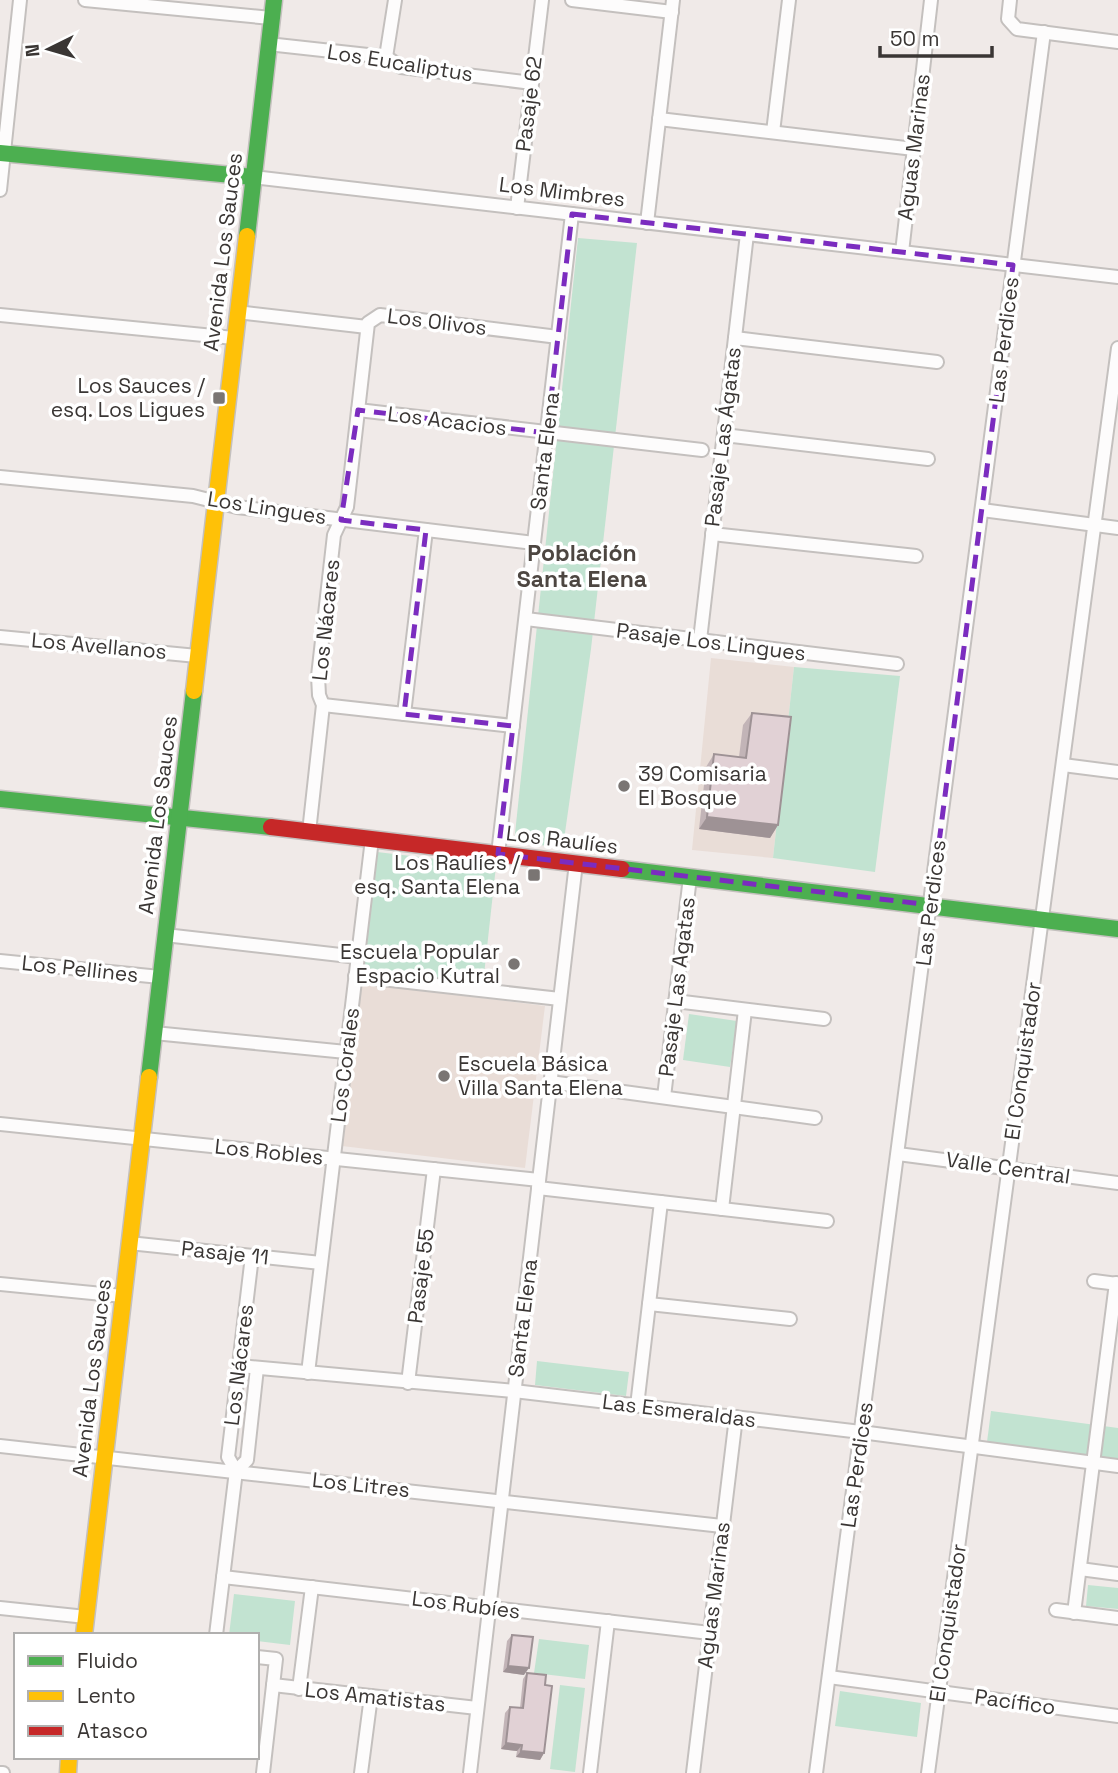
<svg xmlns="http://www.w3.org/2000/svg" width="1118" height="1773" font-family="'Space Grotesk',sans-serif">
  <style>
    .built { fill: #e9ddd7 }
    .green { fill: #c2e3d1 }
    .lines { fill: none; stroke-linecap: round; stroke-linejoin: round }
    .street-casing { stroke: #c4c0be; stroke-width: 16 }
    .fast-casing { stroke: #c4c0be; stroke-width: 19 }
    .slow-casing { stroke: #c4c0be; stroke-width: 19 }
    .jam-casing { stroke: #c4c0be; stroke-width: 19 }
    .street { stroke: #fdfcfc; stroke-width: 12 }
    .fast { stroke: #4caf50; stroke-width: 16 }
    .slow { stroke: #ffc107; stroke-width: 16 }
    .jam { stroke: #c62828; stroke-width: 16 }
    .wall { fill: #c2b4b7 }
    .shaded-wall { fill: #9e9295 }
    .building { fill: #e1d1d5; stroke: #9e9295; stroke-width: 2 }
    .marked { fill: none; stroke: #7b2cbf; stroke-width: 5; stroke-dasharray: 14 9; stroke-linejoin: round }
    .poi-dot { fill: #7a7573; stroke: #fff; stroke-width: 2.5 }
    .labels { text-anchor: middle; stroke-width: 7; stroke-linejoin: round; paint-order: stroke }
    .street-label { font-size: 21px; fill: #3a3634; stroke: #fff }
    .poi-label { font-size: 21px; fill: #3a3634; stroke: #fff; text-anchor: end }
    .neighbourhood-label { font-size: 23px; font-weight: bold; fill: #4d4641; stroke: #fff }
  </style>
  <rect width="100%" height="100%" fill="#f0eae8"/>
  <g class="built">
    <path d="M 711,658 L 794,667 L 773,858 L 692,850 Z"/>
    <path d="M 362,983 L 545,1006 L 525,1168 L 342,1146 Z"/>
  </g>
  <g class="green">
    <path d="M 578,238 L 637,243 L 591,649 L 563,847 L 514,843 Z"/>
    <path d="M 794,667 L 900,676 L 875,872 L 773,858 Z"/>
    <path d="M 377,852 L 496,866 L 483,984 L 364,971 Z"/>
    <path d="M 689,1014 L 737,1021 L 730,1067 L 683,1060 Z"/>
    <path d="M 537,1361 L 629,1372 L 626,1396 L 535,1385 Z"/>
    <path d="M 991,1411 L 1118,1428 L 1118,1459 L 987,1442 Z"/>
    <path d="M 1088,1585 L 1118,1588 L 1118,1609 L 1086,1606 Z"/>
    <path d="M 234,1594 L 295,1601 L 290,1645 L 257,1641 L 257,1635 L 229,1635 Z"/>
    <path d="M 539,1639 L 589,1645 L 585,1679 L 534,1673 Z"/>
    <path d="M 560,1685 L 585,1688 L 575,1772 L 550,1769 Z"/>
    <path d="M 840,1691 L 921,1703 L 917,1737 L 835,1726 Z"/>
  </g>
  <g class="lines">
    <g class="street-casing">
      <g id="street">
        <path d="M 85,0 L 271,18"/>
        <path d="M 572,0 L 672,12"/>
        <path d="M 1010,0 L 1008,19 L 1017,29 L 1118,42"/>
        <path d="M 268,44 L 386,57 L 401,67 L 532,83"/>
        <path d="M 386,57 L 395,0"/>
        <path d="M 659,119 L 914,149"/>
        <path d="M 773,132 L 789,0"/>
        <path d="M 253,177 L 1118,277"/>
        <path d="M 0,190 L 20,0"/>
        <path d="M 517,208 L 542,0"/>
        <path d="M 647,223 L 673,0"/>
        <path d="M 902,252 L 931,0"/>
        <path d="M 237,312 L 367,327"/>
        <path d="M 0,315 L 234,338"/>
        <path d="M 735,338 L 937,362"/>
        <path d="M 358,410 L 702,450"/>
        <path d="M 724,435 L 928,459"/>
        <path d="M 0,477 L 193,496 L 237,507 L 534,543"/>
        <path d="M 982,510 L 1118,528"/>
        <path d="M 712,534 L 916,556"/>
        <path d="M 526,619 L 897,664"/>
        <path d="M 0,637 L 197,656"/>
        <path d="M 700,640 L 747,234"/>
        <path d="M 323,705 L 513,726"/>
        <path d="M 404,714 L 426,530"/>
        <path d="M 1063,765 L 1118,772"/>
        <path d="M 309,832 L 323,705 L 319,695 L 318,676 L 334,535 L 347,507 L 368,323 L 380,315 L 558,337"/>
        <path d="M 498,854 L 572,214"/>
        <path d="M 165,935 L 358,957"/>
        <path d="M 0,961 L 160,977"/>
        <path d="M 355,976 L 560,999"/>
        <path d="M 675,1001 L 824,1019"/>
        <path d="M 154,1033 L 346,1052"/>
        <path d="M 550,1082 L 815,1118"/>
        <path d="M 664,1097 L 690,877"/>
        <path d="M 0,1124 L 539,1180"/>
        <path d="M 898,1154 L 1118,1183"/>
        <path d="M 538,1188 L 827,1221"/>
        <path d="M 722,1209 L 745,1010"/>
        <path d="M 129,1243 L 321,1263"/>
        <path d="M 1094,1281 L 1118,1284"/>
        <path d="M 0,1284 L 123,1296"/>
        <path d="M 649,1304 L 790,1319"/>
        <path d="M 239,1366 L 514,1391 L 861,1432 L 1118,1466"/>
        <path d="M 308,1373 L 372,839"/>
        <path d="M 408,1383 L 434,1169"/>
        <path d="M 637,1406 L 661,1202"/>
        <path d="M 0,1446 L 722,1526"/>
        <path d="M 236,1471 L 228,1457 L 252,1256"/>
        <path d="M 1080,1569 L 1118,1574"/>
        <path d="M 223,1577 L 710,1633"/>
        <path d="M 0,1608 L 86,1617"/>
        <path d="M 1056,1610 L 1118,1618"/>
        <path d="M 1074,1613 L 1116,1283"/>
        <path d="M 216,1635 L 236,1471 L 247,1460 L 257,1368"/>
        <path d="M 257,1657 L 276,1659 L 263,1773"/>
        <path d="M 829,1677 L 1118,1716"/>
        <path d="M 273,1685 L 477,1708"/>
        <path d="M 299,1689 L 312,1587"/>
        <path d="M 0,1773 L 3,1773"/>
        <path d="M 361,1773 L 371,1696"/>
        <path d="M 470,1773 L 576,863"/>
        <path d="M 590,1773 L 608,1621"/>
        <path d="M 693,1773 L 736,1417"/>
        <path d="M 816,1773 L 1044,32"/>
        <path d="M 928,1773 L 1118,348"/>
      </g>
    </g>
    <g class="fast-casing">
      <g id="fast">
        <path d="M 0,153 L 253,177"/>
        <path d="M 247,236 L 274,0"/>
        <path d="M 0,799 L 271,827"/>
        <path d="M 622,869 L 1118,929"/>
        <path d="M 149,1077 L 194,691"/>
      </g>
    </g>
    <g class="slow-casing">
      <g id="slow">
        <path d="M 194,691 L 247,236"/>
        <path d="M 84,1635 L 149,1077"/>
        <path d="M 68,1773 L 69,1757"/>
      </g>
    </g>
    <g class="jam-casing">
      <path id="jam" d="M 271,827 L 622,869"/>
    </g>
    <use href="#street" class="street"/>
    <use href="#fast" class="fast"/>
    <use href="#slow" class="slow"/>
    <use href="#jam" class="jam"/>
  </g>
  <g class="wall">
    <path d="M 752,713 L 778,825 L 770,838 L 699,829 L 706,767 L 714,754 L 739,757 L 743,725 Z"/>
    <path d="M 512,1635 L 524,1675 L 503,1672 L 507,1641 Z"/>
    <path d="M 527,1673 L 545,1685 L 544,1753 L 540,1760 L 516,1757 L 517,1751 L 501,1749 L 505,1713 L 510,1707 L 520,1708 L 523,1679 Z"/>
  </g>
  <g class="shaded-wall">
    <path d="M 707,817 L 778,825 L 770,838 L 699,829 Z"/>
    <path d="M 508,1666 L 529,1668 L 524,1675 L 503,1672 Z"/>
    <path d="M 506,1743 L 522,1745 L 517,1751 L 501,1749 Z"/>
    <path d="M 521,1751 L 544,1753 L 540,1760 L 516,1757 Z"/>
  </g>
  <g class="building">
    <path d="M 752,713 L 791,717 L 778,825 L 707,817 L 714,754 L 746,758 Z"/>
    <path d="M 512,1635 L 533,1637 L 529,1668 L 508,1666 Z"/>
    <path d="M 527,1673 L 546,1675 L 545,1685 L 552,1686 L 544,1753 L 521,1751 L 522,1745 L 506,1743 L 510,1707 L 523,1708 Z"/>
  </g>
  <path class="marked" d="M 572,214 L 1013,265 L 931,905 L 498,854 L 513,726 L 404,714 L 426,530 L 341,520 L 358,410 L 547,433 Z"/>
  <g class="poi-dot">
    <rect x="212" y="391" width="14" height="14" rx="3.5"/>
    <circle cx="624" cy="786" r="7"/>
    <rect x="527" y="868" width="14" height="14" rx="3.5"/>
    <circle cx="514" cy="964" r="7"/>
    <circle cx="444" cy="1076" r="7"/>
  </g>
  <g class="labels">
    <g class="street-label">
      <text transform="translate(400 63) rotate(9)" y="7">Los Eucaliptus</text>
      <text transform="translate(529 104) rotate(-83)" y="7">Pasaje 62</text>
      <text transform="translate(914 147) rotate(-83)" y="7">Aguas Marinas</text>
      <text transform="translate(562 192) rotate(7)" y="7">Los Mimbres</text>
      <text transform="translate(223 252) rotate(-83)" y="7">Avenida Los Sauces</text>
      <text transform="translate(437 322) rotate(7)" y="7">Los Olivos</text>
      <text transform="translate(1004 340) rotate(-83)" y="7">Las Perdices</text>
      <text transform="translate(447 421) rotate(7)" y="7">Los Acacios</text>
      <text transform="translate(723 437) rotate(-83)" y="7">Pasaje Las Ágatas</text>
      <text transform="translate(545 451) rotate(-83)" y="7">Santa Elena</text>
      <text transform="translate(267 508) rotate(9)" y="7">Los Lingues</text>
      <text transform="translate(326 620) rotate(-84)" y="7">Los Nácares</text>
      <text transform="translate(711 642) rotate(7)" y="7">Pasaje Los Lingues</text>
      <text transform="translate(99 646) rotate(5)" y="7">Los Avellanos</text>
      <text transform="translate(158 815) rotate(-83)" y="7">Avenida Los Sauces</text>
      <text transform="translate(562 840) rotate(7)" y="7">Los Raulíes</text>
      <text transform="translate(931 903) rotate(-83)" y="7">Las Perdices</text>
      <text transform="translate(80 969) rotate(6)" y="7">Los Pellines</text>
      <text transform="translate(677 987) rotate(-83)" y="7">Pasaje Las Agatas</text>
      <text transform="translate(1023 1061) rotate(-82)" y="7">El Conquistador</text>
      <text transform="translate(345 1065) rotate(-83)" y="7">Los Corales</text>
      <text transform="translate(269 1152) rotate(6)" y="7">Los Robles</text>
      <text transform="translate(1008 1168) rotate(8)" y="7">Valle Central</text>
      <text transform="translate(225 1253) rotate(6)" y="7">Pasaje 11</text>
      <text transform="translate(421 1276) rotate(-83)" y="7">Pasaje 55</text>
      <text transform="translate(523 1318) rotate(-83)" y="7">Santa Elena</text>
      <text transform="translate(239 1365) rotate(-83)" y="7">Los Nácares</text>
      <text transform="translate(92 1378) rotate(-83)" y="7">Avenida Los Sauces</text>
      <text transform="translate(679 1411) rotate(7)" y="7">Las Esmeraldas</text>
      <text transform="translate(857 1465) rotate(-82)" y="7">Las Perdices</text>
      <text transform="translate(361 1485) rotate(6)" y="7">Los Litres</text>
      <text transform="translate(714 1595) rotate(-83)" y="7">Aguas Marinas</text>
      <text transform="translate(466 1605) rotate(7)" y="7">Los Rubíes</text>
      <text transform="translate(948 1623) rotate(-82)" y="7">El Conquistador</text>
      <text transform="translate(375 1697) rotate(6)" y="7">Los Amatistas</text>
      <text transform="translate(1015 1702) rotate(8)" y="7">Pacífico</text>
    </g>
    <g class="poi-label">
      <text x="205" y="393">Los Sauces /<tspan x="205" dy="24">esq. Los Ligues</tspan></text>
      <text x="638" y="781" text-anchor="start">39 Comisaria<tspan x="638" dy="24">El Bosque</tspan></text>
      <text x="520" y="870">Los Raulíes /<tspan x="520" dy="24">esq. Santa Elena</tspan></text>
      <text x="500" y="959">Escuela Popular<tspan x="500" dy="24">Espacio Kutral</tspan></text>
      <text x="458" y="1071" text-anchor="start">Escuela Básica<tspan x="458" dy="24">Villa Santa Elena</tspan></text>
    </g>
    <g class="neighbourhood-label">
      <text x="582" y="561">Población<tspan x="582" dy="26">Santa Elena</tspan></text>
    </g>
  </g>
  <rect x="14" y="1633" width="245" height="126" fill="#ffffff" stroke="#b0afae" stroke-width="2"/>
  <rect x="28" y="1656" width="35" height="10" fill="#4caf50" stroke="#b0afae" stroke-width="2"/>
  <text x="77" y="1668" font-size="21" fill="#3a3634">Fluido</text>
  <rect x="28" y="1691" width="35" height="10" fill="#ffc107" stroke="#b0afae" stroke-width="2"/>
  <text x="77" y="1703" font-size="21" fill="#3a3634">Lento</text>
  <rect x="28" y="1726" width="35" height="10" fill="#c62828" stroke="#b0afae" stroke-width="2"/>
  <text x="77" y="1738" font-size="21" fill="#3a3634">Atasco</text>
  <g transform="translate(49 49) rotate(265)" stroke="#ffffff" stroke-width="5" paint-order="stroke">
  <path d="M0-5L12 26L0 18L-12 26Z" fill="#3a3634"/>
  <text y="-10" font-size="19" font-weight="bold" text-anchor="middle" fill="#3a3634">N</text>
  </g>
  <path d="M880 46v10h112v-10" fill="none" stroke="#3a3634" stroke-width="3.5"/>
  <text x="890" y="46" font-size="21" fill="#3a3634" stroke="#ffffff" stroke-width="5" paint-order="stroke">50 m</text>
</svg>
